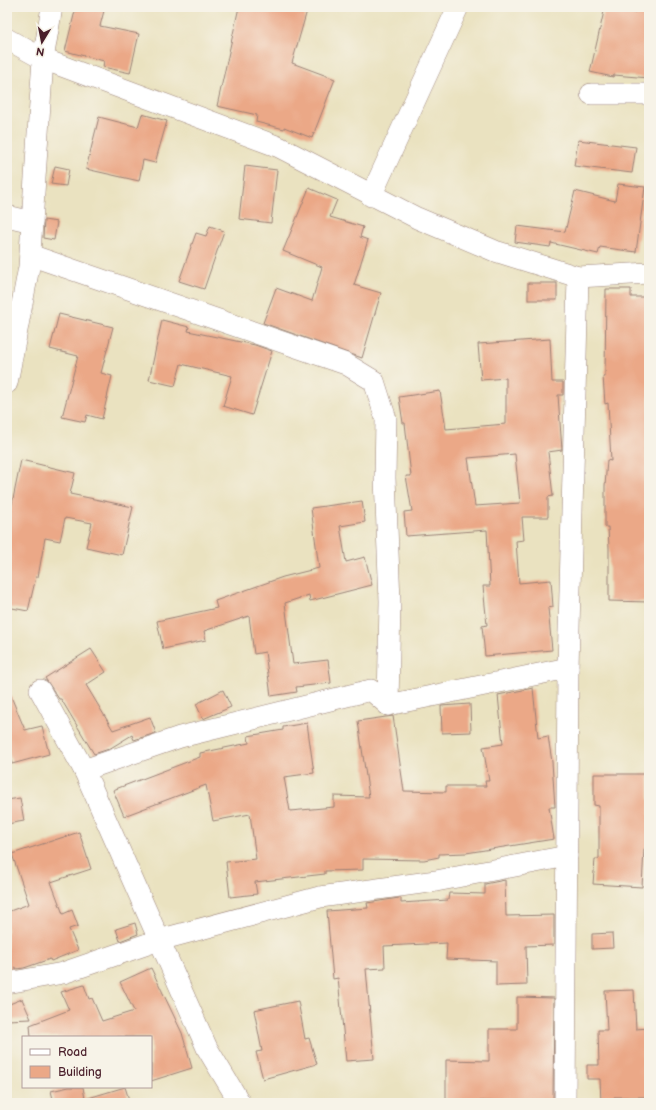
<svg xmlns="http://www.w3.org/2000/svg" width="656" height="1110" font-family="'Balsamiq Sans',sans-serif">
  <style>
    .building { fill: #eba887; fill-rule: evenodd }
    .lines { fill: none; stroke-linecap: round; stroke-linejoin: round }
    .minor-casing { stroke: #9a8076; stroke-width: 22 }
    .minor { stroke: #fff; stroke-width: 21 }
  </style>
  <rect width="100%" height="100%" fill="#f7f3e8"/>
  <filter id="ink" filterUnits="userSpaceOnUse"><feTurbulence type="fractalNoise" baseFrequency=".025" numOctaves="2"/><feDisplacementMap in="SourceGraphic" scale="8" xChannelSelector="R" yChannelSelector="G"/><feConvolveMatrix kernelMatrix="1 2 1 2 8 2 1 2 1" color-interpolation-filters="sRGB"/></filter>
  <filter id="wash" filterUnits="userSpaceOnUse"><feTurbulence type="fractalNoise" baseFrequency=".012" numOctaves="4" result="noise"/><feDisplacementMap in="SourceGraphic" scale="16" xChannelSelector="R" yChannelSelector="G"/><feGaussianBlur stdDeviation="0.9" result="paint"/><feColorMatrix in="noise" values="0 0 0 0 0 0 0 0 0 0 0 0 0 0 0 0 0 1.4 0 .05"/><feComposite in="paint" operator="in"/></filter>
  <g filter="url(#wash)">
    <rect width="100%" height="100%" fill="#eae2c0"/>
    <g id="blocks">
      <g class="building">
        <path d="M 76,7 L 105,7 L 100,26 L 139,34 L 130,73 L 103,67 L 104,61 L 65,51 Z"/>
        <path d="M 239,7 L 308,7 L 292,63 L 335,79 L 312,138 L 284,127 L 284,129 L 256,122 L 257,115 L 217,106 Z"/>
        <path d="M 605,7 L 634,13 L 635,7 L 649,7 L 649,78 L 614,75 L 613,77 L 590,72 Z"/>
        <path d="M 142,114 L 167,121 L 155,163 L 143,160 L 139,181 L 86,169 L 99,117 L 138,127 Z"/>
        <path d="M 578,140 L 636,147 L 632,173 L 574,166 Z"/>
        <path d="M 55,166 L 69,169 L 66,186 L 51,184 Z"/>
        <path d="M 245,166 L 277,170 L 271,223 L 239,219 Z"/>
        <path d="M 618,184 L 645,187 L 636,252 L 600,247 L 598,254 L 551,243 L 550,247 L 515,242 L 517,226 L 565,232 L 575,191 L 615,201 Z"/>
        <path d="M 309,188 L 337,200 L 330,217 L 363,227 L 360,237 L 368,240 L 354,285 L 381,293 L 362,358 L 263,323 L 276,288 L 312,301 L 322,267 L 283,251 Z"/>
        <path d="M 44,220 L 57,222 L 54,240 L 43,238 Z"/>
        <path d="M 210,226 L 224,231 L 204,289 L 179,281 L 196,233 L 206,236 Z"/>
        <rect x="528" y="283" width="29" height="17"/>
        <path d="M 606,289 L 631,289 L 631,297 L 649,297 L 649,602 L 609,601 L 609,548 L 608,527 L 605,527 L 605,486 L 607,460 L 611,461 L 608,403 L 605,404 L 603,376 L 605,376 Z"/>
        <path d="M 59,314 L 113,327 L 101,373 L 112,376 L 102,419 L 87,415 L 85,422 L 62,417 L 78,356 L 50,349 Z"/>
        <path d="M 162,320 L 189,327 L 188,331 L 255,345 L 272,351 L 252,415 L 223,406 L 232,376 L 181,364 L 175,386 L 149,380 Z"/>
        <path d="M 550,339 L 552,382 L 563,382 L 563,395 L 558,395 L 562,450 L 548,452 L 553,496 L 548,497 L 548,517 L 522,517 L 524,540 L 516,541 L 519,583 L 551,580 L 553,607 L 548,608 L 552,650 L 485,656 L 482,626 L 487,625 L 483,586 L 490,586 L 487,530 L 406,536 L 404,512 L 412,511 L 406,476 L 411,476 L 405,423 L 403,423 L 399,397 L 440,391 L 446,429 L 506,424 L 506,378 L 481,380 L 478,344 ZM 515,454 L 520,503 L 475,506 L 468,458 Z"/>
        <path d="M 21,460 L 75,473 L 70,494 L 133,507 L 122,555 L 86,547 L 92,523 L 65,518 L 60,541 L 45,538 L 38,577 L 36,577 L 28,611 L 7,607 L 7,528 Z"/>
        <path d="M 362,501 L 365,522 L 340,526 L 346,562 L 365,557 L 372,585 L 310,601 L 309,595 L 285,603 L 293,664 L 328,660 L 331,683 L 296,687 L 297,692 L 271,696 L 265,652 L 254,654 L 249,616 L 204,631 L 206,640 L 163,649 L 157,621 L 217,608 L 215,601 L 283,577 L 319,568 L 311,508 Z"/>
        <path d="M 91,649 L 106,672 L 86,685 L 113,730 L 150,717 L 156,733 L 134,740 L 132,735 L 109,749 L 94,754 L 61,699 L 59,699 L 45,678 Z"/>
        <path d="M 7,687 L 25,730 L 42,726 L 49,754 L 12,764 L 7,746 Z"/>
        <path d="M 533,688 L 538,738 L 548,736 L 552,762 L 555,807 L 549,807 L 554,839 L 466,853 L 439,854 L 439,857 L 424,860 L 363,859 L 363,870 L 325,871 L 325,874 L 255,882 L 257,894 L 230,897 L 226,862 L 256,859 L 250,814 L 213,821 L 206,785 L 124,816 L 113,790 L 200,757 L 200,753 L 249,743 L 248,736 L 283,730 L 283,727 L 307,723 L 314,773 L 284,777 L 290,811 L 334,807 L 334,796 L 369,797 L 358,721 L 393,716 L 404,791 L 446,792 L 446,786 L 486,786 L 485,781 L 489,781 L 483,747 L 503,744 L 498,695 Z"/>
        <path d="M 223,690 L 231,707 L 203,719 L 196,704 Z"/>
        <path d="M 470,704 L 471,732 L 442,733 L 441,706 Z"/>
        <path d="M 594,774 L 649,774 L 649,849 L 644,849 L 642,887 L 593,884 L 595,859 L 599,859 L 599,806 L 594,805 Z"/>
        <path d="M 20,798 L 24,821 L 7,824 L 7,800 Z"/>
        <path d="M 79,832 L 91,869 L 51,882 L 63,914 L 72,910 L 78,926 L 69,929 L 78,950 L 51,961 L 50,959 L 24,968 L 16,969 L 16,967 L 7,970 L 7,912 L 29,904 L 12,854 Z"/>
        <path d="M 505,880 L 506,916 L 554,915 L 554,945 L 526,946 L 527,985 L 496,986 L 496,961 L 446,959 L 447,943 L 384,946 L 385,968 L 366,969 L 374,1059 L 346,1061 L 338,978 L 333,979 L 327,911 L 368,908 L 367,903 L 399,898 L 401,898 L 401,903 L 448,900 L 449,893 L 485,894 L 485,884 Z"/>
        <path d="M 135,923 L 138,934 L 120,941 L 116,929 Z"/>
        <path d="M 612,933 L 613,948 L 592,949 L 592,934 Z"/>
        <path d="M 151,968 L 182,1033 L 192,1068 L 151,1081 L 151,1037 L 31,1037 L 30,1025 L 69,1010 L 61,992 L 84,985 L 89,999 L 92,998 L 102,1021 L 134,1011 L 120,982 Z"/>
        <path d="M 634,990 L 636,1029 L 649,1028 L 649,1097 L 614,1097 L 615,1103 L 601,1103 L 600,1079 L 587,1079 L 587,1065 L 599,1065 L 598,1030 L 607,1030 L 605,991 Z"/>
        <path d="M 517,997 L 554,998 L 553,1103 L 480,1101 L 480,1103 L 446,1103 L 446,1060 L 489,1061 L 489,1029 L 517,1029 Z"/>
        <path d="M 22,999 L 31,1019 L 7,1020 L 7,1005 Z"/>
        <path d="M 298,1001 L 305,1039 L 309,1038 L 317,1064 L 263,1079 L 256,1052 L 262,1051 L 254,1010 Z"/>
        <path d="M 69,1087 L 83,1087 L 85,1099 L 125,1087 L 130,1103 L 54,1103 L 51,1091 Z"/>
      </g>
    </g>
  </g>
  <g filter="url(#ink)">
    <use href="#blocks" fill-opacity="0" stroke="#9a8076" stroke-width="1"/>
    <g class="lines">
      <g class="minor-casing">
        <g id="minor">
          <path d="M 7,39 L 43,59 L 279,147 L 417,218 L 495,251 L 578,277 L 649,273"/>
          <path d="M 591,94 L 649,94"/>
          <path d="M 371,196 L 458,7"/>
          <path d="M 7,216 L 32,222"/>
          <path d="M 30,255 L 346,364 L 374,381 L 386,419 L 385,478 L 390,601 L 388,705"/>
          <path d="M 7,383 L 29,267 L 43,59 L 52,7"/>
          <path d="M 40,690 L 84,770 L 207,1048 L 240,1103"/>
          <path d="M 84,770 L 180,737 L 371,690 L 388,705 L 568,668"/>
          <path d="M 7,983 L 63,973 L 159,940 L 320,897 L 436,881 L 567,856"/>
          <path d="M 565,1103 L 568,668 L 578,277"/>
        </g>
      </g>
      <use href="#minor" class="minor"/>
    </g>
  </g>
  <rect width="656" height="1110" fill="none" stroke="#f7f3e8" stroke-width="24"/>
  <rect x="22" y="1036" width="130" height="52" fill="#f7f3e8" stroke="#b29e9c"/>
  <rect x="30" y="1049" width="20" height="6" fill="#ffffff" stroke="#b29e9c"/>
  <text x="58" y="1056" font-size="12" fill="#4a1f2b">Road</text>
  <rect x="30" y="1066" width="20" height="12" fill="#eba887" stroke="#b29e9c"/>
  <text x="58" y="1076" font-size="12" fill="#4a1f2b">Building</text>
  <g transform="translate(42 42) rotate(190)" stroke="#f7f3e8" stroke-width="3" paint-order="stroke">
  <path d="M0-3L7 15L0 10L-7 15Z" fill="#4a1f2b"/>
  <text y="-6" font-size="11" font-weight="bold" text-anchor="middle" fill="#4a1f2b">N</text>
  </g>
</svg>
